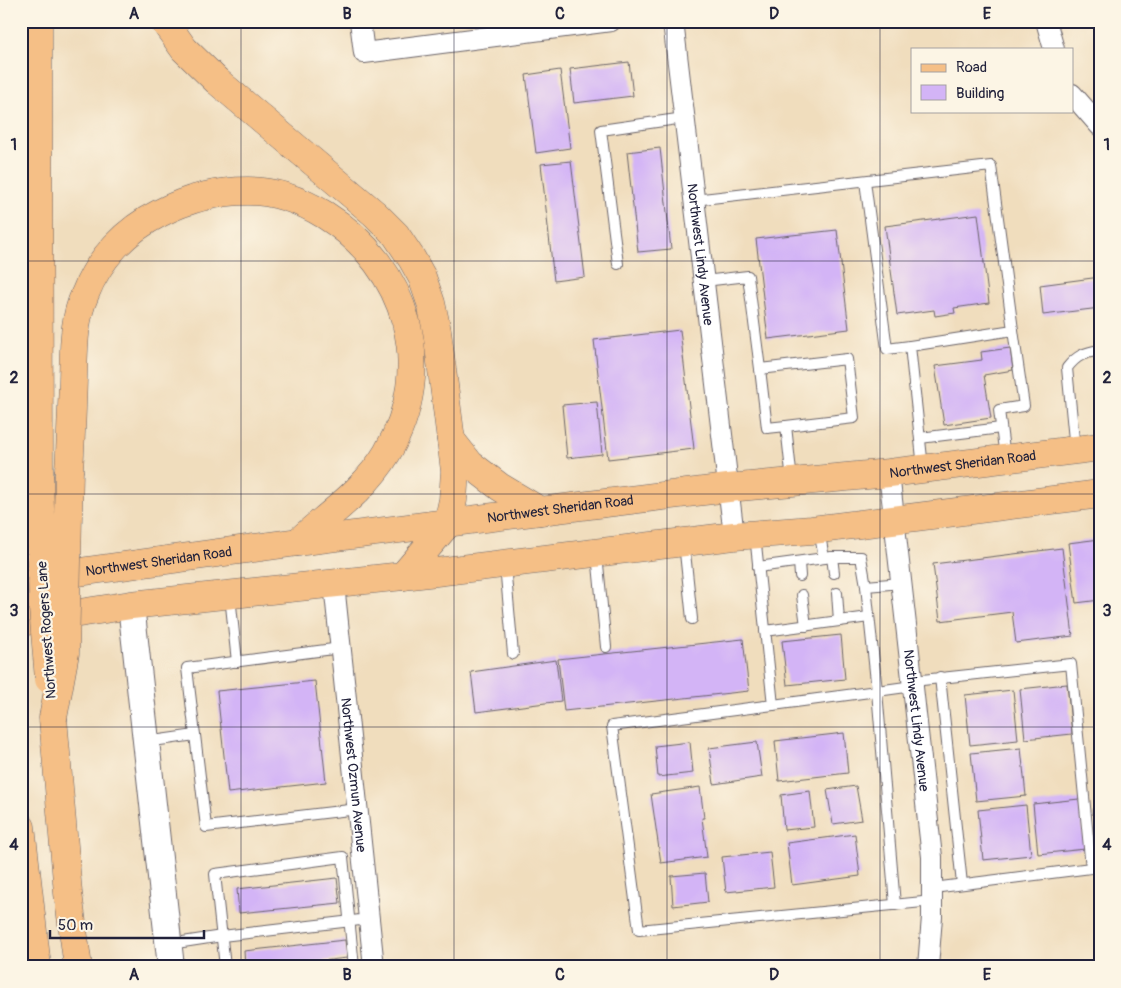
<svg xmlns="http://www.w3.org/2000/svg" width="1121" height="988" font-family="Pangolin,sans-serif">
  <style>
    .building { fill: #d3b4f6 }
    .lines { fill: none; stroke-linecap: round; stroke-linejoin: round }
    .service-casing { stroke: #6a6368; stroke-width: 12 }
    .minor-casing { stroke: #6a6368; stroke-width: 22 }
    .tertiary-casing { stroke: #6a6368; stroke-width: 28 }
    .primary-casing { stroke: #6a6368; stroke-width: 29 }
    .trunk-casing { stroke: #6a6368; stroke-width: 29 }
    .service { stroke: #fff; stroke-width: 10 }
    .minor { stroke: #fff; stroke-width: 20 }
    .tertiary { stroke: #fff; stroke-width: 26 }
    .primary { stroke: #f5bf86; stroke-width: 28 }
    .trunk { stroke: #f5bf86; stroke-width: 28 }
    .trunk-bridge-casing { stroke: #6a6368; stroke-width: 29; stroke-linecap: butt }
    .trunk-bridge { stroke: #f5bf86; stroke-width: 28 }
    .grid { fill: none; stroke: #22223b; stroke-width: 1; stroke-opacity: 0.55 }
    .labels { text-anchor: middle; stroke-width: 4.5; stroke-linejoin: round; paint-order: stroke }
    .street-label { font-size: 14px; fill: #22223b; stroke: #fcf5e5 }
    .neatline { fill: none; stroke: #22223b; stroke-width: 2 }
    .grid-label { font-size: 16px; text-anchor: middle; font-weight: bold; fill: #22223b }
  </style>
  <rect width="100%" height="100%" fill="#fcf5e5"/>
  <filter id="ink" filterUnits="userSpaceOnUse"><feTurbulence type="fractalNoise" baseFrequency=".02" numOctaves="2"/><feDisplacementMap in="SourceGraphic" scale="10" xChannelSelector="R" yChannelSelector="G"/><feConvolveMatrix kernelMatrix="1 2 1 2 8 2 1 2 1" color-interpolation-filters="sRGB"/></filter>
  <filter id="wash" filterUnits="userSpaceOnUse"><feTurbulence type="fractalNoise" baseFrequency=".0096" numOctaves="4" result="noise"/><feDisplacementMap in="SourceGraphic" scale="20" xChannelSelector="R" yChannelSelector="G"/><feGaussianBlur stdDeviation="1.12" result="paint"/><feColorMatrix in="noise" values="0 0 0 0 0 0 0 0 0 0 0 0 0 0 0 0 0 1.4 0 .05"/><feComposite in="paint" operator="in"/></filter>
  <g filter="url(#wash)">
    <rect width="100%" height="100%" fill="#f0ddbd"/>
    <g id="blocks">
      <g class="building">
        <path d="M 629,62 L 633,96 L 574,103 L 570,69 Z"/>
        <path d="M 560,70 L 570,148 L 536,153 L 526,75 Z"/>
        <path d="M 660,148 L 671,249 L 638,252 L 627,152 Z"/>
        <path d="M 571,161 L 585,277 L 554,281 L 541,164 Z"/>
        <path d="M 978,214 L 989,303 L 954,308 L 955,313 L 935,316 L 934,310 L 897,315 L 885,226 Z"/>
        <path d="M 837,230 L 849,329 L 768,339 L 756,239 Z"/>
        <path d="M 1100,277 L 1100,308 L 1043,315 L 1040,285 Z"/>
        <path d="M 680,330 L 694,449 L 608,459 L 594,340 Z"/>
        <path d="M 1010,348 L 1013,370 L 984,375 L 991,418 L 944,425 L 935,366 L 982,360 L 981,352 Z"/>
        <path d="M 597,402 L 602,454 L 567,458 L 562,405 Z"/>
        <path d="M 1100,539 L 1100,600 L 1076,603 L 1068,543 Z"/>
        <path d="M 1062,548 L 1073,636 L 1016,643 L 1012,612 L 940,621 L 933,564 Z"/>
        <path d="M 841,635 L 845,679 L 787,685 L 782,641 Z"/>
        <path d="M 743,639 L 749,691 L 564,711 L 558,659 Z"/>
        <path d="M 556,660 L 561,701 L 476,712 L 471,672 Z"/>
        <path d="M 315,681 L 326,782 L 228,793 L 217,691 Z"/>
        <path d="M 1067,684 L 1072,734 L 1025,739 L 1020,689 Z"/>
        <path d="M 1013,690 L 1018,740 L 970,745 L 965,695 Z"/>
        <path d="M 844,733 L 848,773 L 779,781 L 775,741 Z"/>
        <path d="M 690,742 L 693,773 L 658,777 L 655,746 Z"/>
        <path d="M 757,742 L 762,777 L 714,784 L 709,748 Z"/>
        <path d="M 1021,748 L 1026,796 L 976,801 L 971,753 Z"/>
        <path d="M 856,786 L 862,820 L 833,824 L 827,790 Z"/>
        <path d="M 700,787 L 704,818 L 702,818 L 707,857 L 661,863 L 651,794 Z"/>
        <path d="M 810,791 L 814,827 L 784,830 L 781,795 Z"/>
        <path d="M 1079,799 L 1085,849 L 1038,854 L 1033,804 Z"/>
        <path d="M 1026,805 L 1031,855 L 983,860 L 978,810 Z"/>
        <path d="M 855,834 L 860,876 L 792,885 L 787,843 Z"/>
        <path d="M 770,852 L 774,887 L 726,892 L 722,857 Z"/>
        <path d="M 705,873 L 708,902 L 673,906 L 671,876 Z"/>
        <path d="M 337,878 L 340,903 L 239,913 L 237,889 Z"/>
        <path d="M 345,940 L 347,958 L 272,967 L 245,967 L 244,951 Z"/>
      </g>
    </g>
  </g>
  <g filter="url(#ink)">
    <use href="#blocks" fill-opacity="0" stroke="#6a6368" stroke-width="1"/>
    <g class="lines">
      <g class="service-casing">
        <g id="service">
          <path d="M 865,181 L 887,349 L 910,346"/>
          <path d="M 694,200 L 991,166 L 1013,330 L 910,346 L 923,468"/>
          <path d="M 618,264 L 601,130 L 684,118"/>
          <path d="M 704,281 L 748,276 L 760,369 L 847,359 L 854,418 L 786,426 L 792,481"/>
          <path d="M 760,369 L 767,428 L 786,426"/>
          <path d="M 920,438 L 1001,428"/>
          <path d="M 1075,450 L 1067,368 C 1077,355 1084,353 1100,350"/>
          <path d="M 1005,458 L 999,410 L 1024,406 L 1013,330"/>
          <path d="M 819,530 L 824,558"/>
          <path d="M 755,535 L 773,705 L 612,726 L 639,930 L 933,901"/>
          <path d="M 684,543 L 692,619"/>
          <path d="M 597,554 L 606,647"/>
          <path d="M 832,557 L 834,573"/>
          <path d="M 799,562 L 800,576"/>
          <path d="M 505,565 L 513,654"/>
          <path d="M 758,567 L 832,557 L 861,557 L 866,586 L 877,691 L 913,686"/>
          <path d="M 866,586 L 902,583"/>
          <path d="M 837,593 L 839,621"/>
          <path d="M 802,595 L 806,626"/>
          <path d="M 230,596 L 237,662"/>
          <path d="M 765,631 L 869,617"/>
          <path d="M 341,648 L 187,668 L 206,827 L 358,809"/>
          <path d="M 940,677 L 962,884"/>
          <path d="M 913,681 L 1071,664 L 1091,868 L 933,888"/>
          <path d="M 773,705 L 877,691 L 895,905"/>
          <path d="M 146,742 L 195,735"/>
          <path d="M 170,944 L 222,936 L 369,919"/>
          <path d="M 225,967 L 215,874 L 343,857 L 354,967"/>
        </g>
      </g>
      <g class="minor-casing">
        <g id="minor">
          <path d="M 360,21 L 364,53 L 611,21"/>
          <path id="s1" d="M 673,21 L 734,536"/>
          <path d="M 1046,21 L 1054,49"/>
          <path d="M 1072,94 L 1100,126"/>
          <path id="s2" d="M 889,473 L 932,857 L 932,917 L 928,967"/>
          <path id="s3" d="M 334,584 L 374,967"/>
        </g>
      </g>
      <g class="tertiary-casing">
        <path id="tertiary" d="M 131,605 L 171,967"/>
      </g>
      <g class="primary-casing">
        <g id="primary">
          <path id="s4" d="M 21,580 L 298,542 L 540,511 L 728,488 L 889,473 L 1100,447"/>
          <path d="M 21,622 L 131,605 L 403,576 L 734,536 L 812,530 L 1100,494"/>
        </g>
      </g>
      <g class="trunk-casing">
        <g id="trunk">
          <path d="M 38,21 L 39,475"/>
          <path d="M 164,21 L 184,49 L 217,81 L 375,214 L 396,235 L 412,259 L 422,277 L 431,303 L 437,331 L 455,471 L 453,500 L 448,523 L 403,576"/>
          <path d="M 451,440 L 470,464 L 500,487 L 540,511"/>
          <path d="M 69,470 C 71,440 72,409 73,379 C 74,350 73,321 85,294 C 99,258 126,230 160,213 C 187,199 217,191 248,191 C 275,191 302,201 325,215 C 408,267 437,368 387,453 C 365,490 329,514 298,542"/>
          <path d="M 53,718 L 68,893 L 78,967"/>
          <path d="M 21,827 L 37,967"/>
        </g>
      </g>
      <use href="#service" class="service"/>
      <use href="#minor" class="minor"/>
      <use href="#tertiary" class="tertiary"/>
      <use href="#primary" class="primary"/>
      <use href="#trunk" class="trunk"/>
      <g class="trunk-bridge-casing">
        <g id="trunk-bridge">
          <path d="M 39,475 L 43,608 L 49,679"/>
          <path d="M 53,718 L 65,653 L 69,470"/>
        </g>
      </g>
      <use href="#trunk-bridge" class="trunk-bridge"/>
    </g>
  </g>
  <path class="grid" d="M 241,21 L 241,967M 454,21 L 454,967M 667,21 L 667,967M 880,21 L 880,967M 21,261 L 1100,261M 21,494 L 1100,494M 21,727 L 1100,727"/>
  <g class="labels">
    <g class="street-label">
      <text dy="5" stroke="none"><textPath href="#s1" startOffset="235">Northwest Lindy Avenue</textPath></text>
      <text dy="5" stroke="none"><textPath href="#s4" startOffset="949">Northwest Sheridan Road</textPath></text>
      <text dy="5" stroke="none"><textPath href="#s4" startOffset="544">Northwest Sheridan Road</textPath></text>
      <text dy="5" stroke="none"><textPath href="#s4" startOffset="139">Northwest Sheridan Road</textPath></text>
      <text transform="translate(46 630) rotate(-94)" y="5">Northwest Rogers Lane</text>
      <text dy="5" stroke="none"><textPath href="#s2" startOffset="249">Northwest Lindy Avenue</textPath></text>
      <text dy="5" stroke="none"><textPath href="#s3" startOffset="192">Northwest Ozmun Avenue</textPath></text>
    </g>
  </g>
  <rect width="1121" height="988" fill="none" stroke="#fcf5e5" stroke-width="55"/>
  <rect x="911" y="48" width="162" height="65" fill="#fcf5e5" stroke="#a5a1a1"/>
  <rect x="921" y="64" width="25" height="8" fill="#f5bf86" stroke="#a5a1a1"/>
  <text x="956" y="72" font-size="15" fill="#22223b">Road</text>
  <rect x="921" y="85" width="25" height="15" fill="#d3b4f6" stroke="#a5a1a1"/>
  <text x="956" y="98" font-size="15" fill="#22223b">Building</text>
  <path d="M50 930v8h154v-8" fill="none" stroke="#22223b" stroke-width="2.5"/>
  <text x="58" y="930" font-size="15" fill="#22223b" stroke="#fcf5e5" stroke-width="4" paint-order="stroke">50 m</text>
  <rect x="28" y="28" width="1066" height="932" class="neatline"/>
  <g class="grid-label">
    <text x="134" y="19">A</text>
    <text x="347" y="19">B</text>
    <text x="560" y="19">C</text>
    <text x="774" y="19">D</text>
    <text x="987" y="19">E</text>
    <text x="14" y="150">1</text>
    <text x="1107" y="150">1</text>
    <text x="14" y="383">2</text>
    <text x="1107" y="383">2</text>
    <text x="14" y="616">3</text>
    <text x="1107" y="616">3</text>
    <text x="14" y="850">4</text>
    <text x="1107" y="850">4</text>
    <text x="134" y="980">A</text>
    <text x="347" y="980">B</text>
    <text x="560" y="980">C</text>
    <text x="774" y="980">D</text>
    <text x="987" y="980">E</text>
  </g>
</svg>
